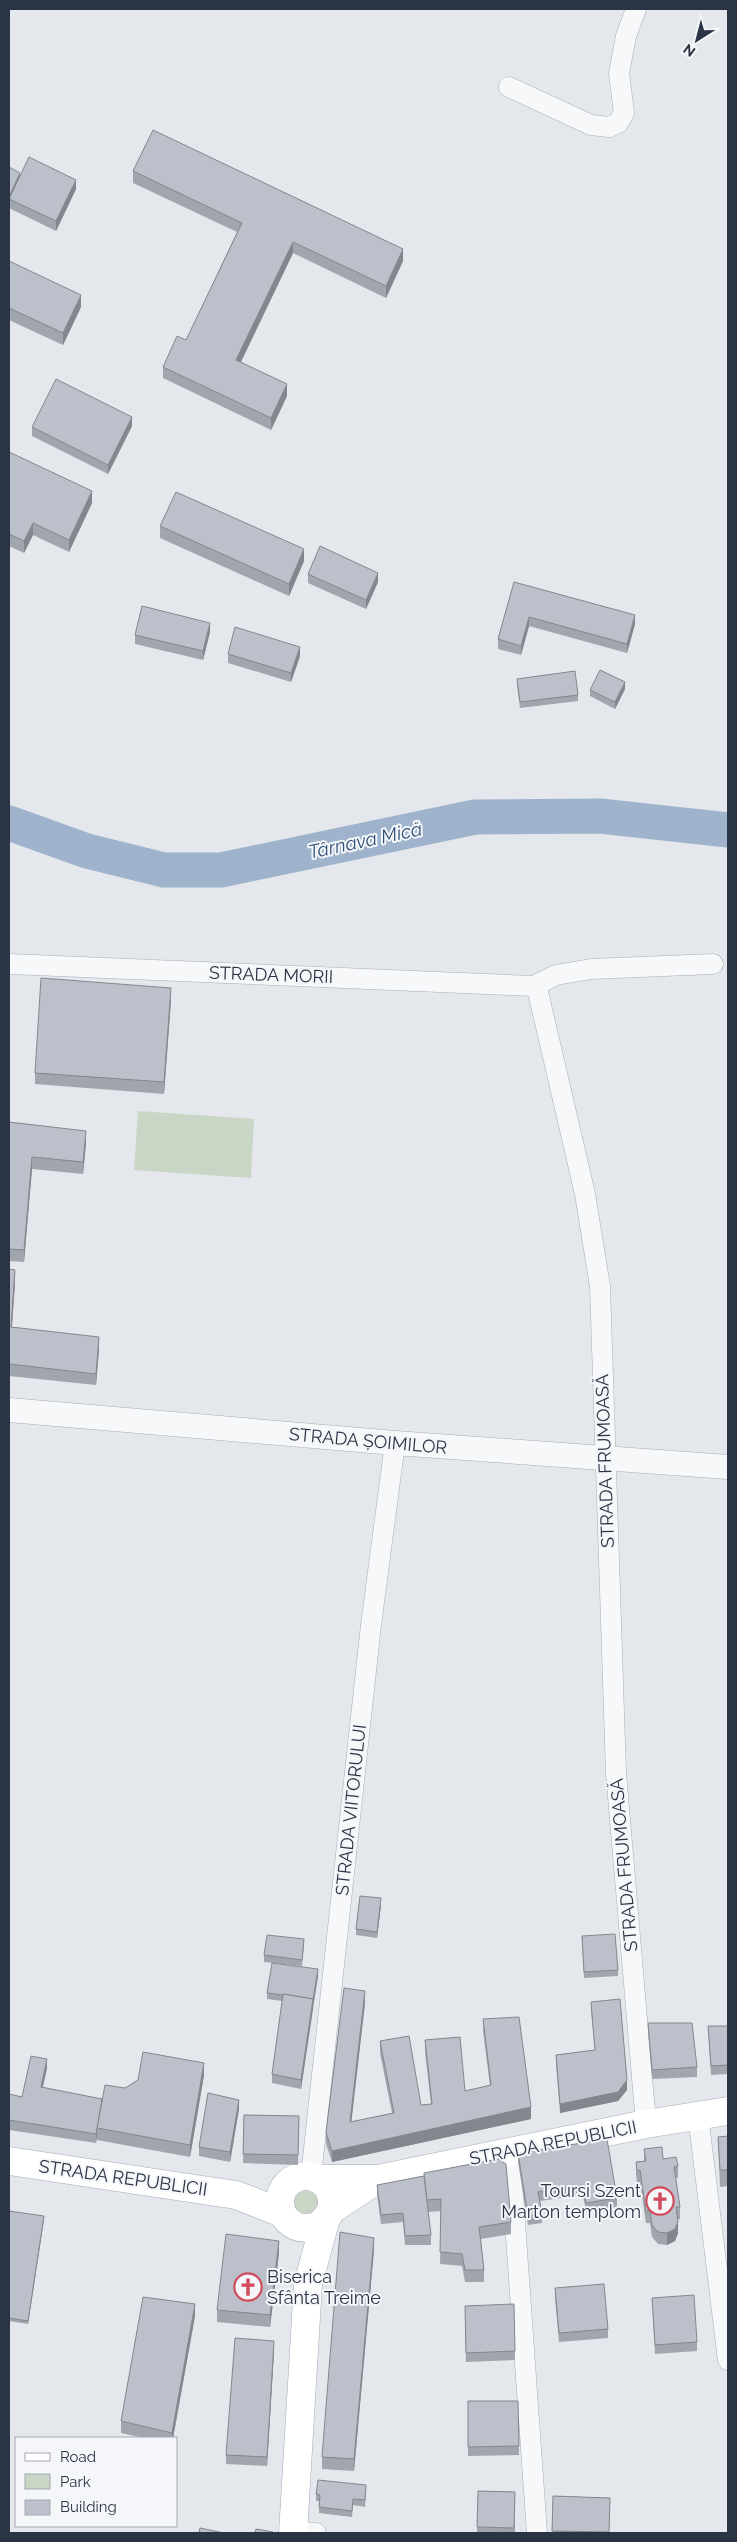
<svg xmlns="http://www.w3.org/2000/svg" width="737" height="2542" font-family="Raleway,sans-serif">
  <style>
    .green { fill: #c9d6c5 }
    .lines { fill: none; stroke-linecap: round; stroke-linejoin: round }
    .river { stroke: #9fb4cc; stroke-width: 35 }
    .minor-casing { stroke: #a9aeb7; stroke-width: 21 }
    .tertiary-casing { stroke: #a9aeb7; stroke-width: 25 }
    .secondary-casing { stroke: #a9aeb7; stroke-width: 29 }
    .primary-casing { stroke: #a3abb8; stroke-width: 29 }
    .minor { stroke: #f7f8fa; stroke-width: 20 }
    .tertiary { stroke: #f7f8fa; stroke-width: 24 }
    .secondary { stroke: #fff; stroke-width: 28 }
    .primary { stroke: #fff; stroke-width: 28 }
    .wall { fill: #a1a5ae }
    .shaded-wall { fill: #83868d }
    .building { fill: #bbc0ca; stroke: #83868d }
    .labels { text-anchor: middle; stroke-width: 4; stroke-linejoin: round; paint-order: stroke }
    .street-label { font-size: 18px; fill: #2b3445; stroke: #f4f6f9 }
    .poi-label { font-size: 18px; fill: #2b3445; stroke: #f4f6f9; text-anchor: end }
    .water-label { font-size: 19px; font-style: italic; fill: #34527a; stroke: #f4f6f9 }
  </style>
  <rect width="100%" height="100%" fill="#e4e7ec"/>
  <g class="green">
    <path d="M 138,1111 L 254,1119 L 251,1178 L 134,1170 Z"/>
    <circle cx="306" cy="2203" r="12"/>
  </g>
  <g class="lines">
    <path class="river" d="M 9,823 L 87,851 L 164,870 L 221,870 L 475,817 L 600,816 L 728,830"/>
    <g class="minor-casing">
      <g id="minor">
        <path d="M 509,87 L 591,125 L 609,127 L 618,123 L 624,113 L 619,73 L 626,36 L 636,9"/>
        <path d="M 9,964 L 534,986"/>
        <path d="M 534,986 L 538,992 L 585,1194 L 600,1286 L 616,1773 L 646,2124"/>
        <path d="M 534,986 L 556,975 L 591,969 L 713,964"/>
        <path d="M 698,2115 L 728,2360"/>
        <path d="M 510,2152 L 537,2533"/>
        <path d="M 311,2176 L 371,1625 L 395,1443"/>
        <path d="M 293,2531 L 316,2533"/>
      </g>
    </g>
    <g class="tertiary-casing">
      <path id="tertiary" d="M 9,1410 L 395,1443 L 728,1467"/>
    </g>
    <g class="secondary-casing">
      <g id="secondary">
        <path d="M 318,2179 L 378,2179 L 646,2124 L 728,2111"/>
        <path d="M 331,2210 L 378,2179"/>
      </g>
    </g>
    <g class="primary-casing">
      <g id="primary">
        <path d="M 9,2161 L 236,2195 L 282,2213"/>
        <circle cx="306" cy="2202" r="26"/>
        <path d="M 293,2533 L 308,2284 L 326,2218"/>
      </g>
    </g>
    <use href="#minor" class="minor"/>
    <use href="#tertiary" class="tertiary"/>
    <use href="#secondary" class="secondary"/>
    <use href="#primary" class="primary"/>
  </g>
  <g class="wall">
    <path d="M 9,167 L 20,176 L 76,189 L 56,231 L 9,208 L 9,209 Z"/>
    <path d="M 133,171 L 403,261 L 386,298 L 293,253 L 241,362 L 287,396 L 271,430 L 163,378 L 163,367 L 186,340 L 237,232 L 133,183 Z"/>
    <path d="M 9,248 L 9,262 L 81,307 L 63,345 L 9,320 Z"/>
    <path d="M 132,426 L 108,474 L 32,436 L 32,427 Z"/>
    <path d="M 9,452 L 92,503 L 69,552 L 33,535 L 24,553 L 9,546 Z"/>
    <path d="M 160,526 L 304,561 L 289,596 L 160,538 Z"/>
    <path d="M 308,574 L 378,582 L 366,609 L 308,583 Z"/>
    <path d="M 514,582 L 635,624 L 627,653 L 529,626 L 521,655 L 498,649 L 498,639 Z"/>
    <path d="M 210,632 L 203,660 L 135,644 L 135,635 Z"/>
    <path d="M 228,654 L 300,656 L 291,682 L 228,663 Z"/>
    <path d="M 517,679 L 578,695 L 578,701 L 520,708 L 517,685 Z"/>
    <path d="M 625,689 L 615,709 L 590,696 L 590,690 Z"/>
    <path d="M 171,1000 L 164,1094 L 35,1084 L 35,1073 Z"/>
    <path d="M 9,1122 L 86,1143 L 83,1174 L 32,1169 L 24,1262 L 9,1261 Z"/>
    <path d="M 9,1269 L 15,1282 L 12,1327 L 99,1349 L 96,1385 L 9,1376 Z"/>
    <path d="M 381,1905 L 377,1938 L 356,1935 L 356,1929 Z"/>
    <path d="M 582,1936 L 618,1970 L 618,1976 L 584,1978 Z"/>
    <path d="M 304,1946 L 302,1966 L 264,1962 L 264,1955 Z"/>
    <path d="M 318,1976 L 301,2089 L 272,2083 L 272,2074 L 282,2001 L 267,1999 L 267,1993 Z"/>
    <path d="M 591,2002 L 627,2090 L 618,2101 L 560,2113 L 556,2064 L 556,2055 L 595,2050 L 591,2011 Z"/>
    <path d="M 365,2003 L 351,2122 L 392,2113 L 380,2053 L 380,2041 L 421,2105 L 431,2104 L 425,2052 L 425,2040 L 465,2091 L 490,2086 L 483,2031 L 483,2019 L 531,2119 L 332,2162 L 326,2144 L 326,2132 Z"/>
    <path d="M 648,2023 L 697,2067 L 697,2077 L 652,2079 L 648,2032 Z"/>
    <path d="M 708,2026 L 728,2026 L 728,2074 L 711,2075 Z"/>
    <path d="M 47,2068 L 42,2087 L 102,2099 L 125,2088 L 204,2075 L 190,2157 L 97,2140 L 97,2136 L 96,2143 L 9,2130 L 9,2094 L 22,2097 Z"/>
    <path d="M 239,2109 L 230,2162 L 199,2156 L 199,2147 Z"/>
    <path d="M 244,2115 L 299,2116 L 298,2165 L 243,2163 Z"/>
    <path d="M 728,2136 L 728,2186 L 720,2187 L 718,2137 Z"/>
    <path d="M 644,2149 L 678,2166 L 678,2178 L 676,2178 L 680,2207 L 680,2219 L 678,2219 L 678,2233 L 675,2241 L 667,2245 L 658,2244 L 652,2237 L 650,2223 L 646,2223 L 640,2182 L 637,2183 L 636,2174 L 636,2162 L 644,2161 Z"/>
    <path d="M 518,2153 L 617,2198 L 617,2207 L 586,2212 L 583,2195 L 540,2201 L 542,2213 L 542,2223 L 528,2225 L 518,2162 Z"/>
    <path d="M 424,2176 L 511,2222 L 511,2234 L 481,2239 L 484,2270 L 484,2282 L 465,2282 L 462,2266 L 440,2264 L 441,2211 L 428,2212 L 431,2235 L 431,2245 L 405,2245 L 403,2222 L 381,2224 L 377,2194 L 377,2185 Z"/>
    <path d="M 9,2211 L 44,2219 L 28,2324 L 9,2321 Z"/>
    <path d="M 374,2250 L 354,2471 L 322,2469 L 322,2457 Z"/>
    <path d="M 279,2253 L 270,2327 L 217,2322 L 217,2310 Z"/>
    <path d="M 555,2288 L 608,2329 L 608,2338 L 559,2342 L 555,2298 Z"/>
    <path d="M 652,2298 L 697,2342 L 697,2351 L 655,2354 Z"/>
    <path d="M 465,2315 L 515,2351 L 515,2360 L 466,2362 Z"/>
    <path d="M 195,2316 L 173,2438 L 144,2438 L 121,2433 L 121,2421 Z"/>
    <path d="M 274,2351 L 267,2466 L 226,2464 L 226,2455 Z"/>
    <path d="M 468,2401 L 518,2401 L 519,2455 L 468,2456 Z"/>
    <path d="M 366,2491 L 365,2507 L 353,2505 L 352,2517 L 319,2513 L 319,2501 L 316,2501 L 316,2494 Z"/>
    <path d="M 478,2491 L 515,2492 L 515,2533 L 477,2533 Z"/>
    <path d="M 553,2496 L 610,2498 L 609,2533 L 552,2533 Z"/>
  </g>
  <g class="shaded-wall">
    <path d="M 20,173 L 20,185 L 9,199 L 9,209 L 9,197 Z"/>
    <path d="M 76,180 L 76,189 L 56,231 L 56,221 Z"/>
    <path d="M 293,242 L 293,253 L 236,372 L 236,360 Z"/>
    <path d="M 10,249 L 10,261 L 9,263 L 9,251 Z"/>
    <path d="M 403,249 L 403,261 L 386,298 L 386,286 Z"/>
    <path d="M 81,295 L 81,307 L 63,345 L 63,333 Z"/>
    <path d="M 287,384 L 287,396 L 271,430 L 271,418 Z"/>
    <path d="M 132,417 L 132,426 L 108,474 L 108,465 Z"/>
    <path d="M 92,491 L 92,503 L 69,552 L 69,540 Z"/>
    <path d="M 33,523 L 33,535 L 24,553 L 24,541 Z"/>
    <path d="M 304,549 L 304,561 L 289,596 L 289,584 Z"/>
    <path d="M 378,573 L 378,582 L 366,609 L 366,600 Z"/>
    <path d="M 635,615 L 635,624 L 627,653 L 627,644 Z"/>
    <path d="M 529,617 L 529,626 L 521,655 L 521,646 Z"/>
    <path d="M 210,623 L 210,632 L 203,660 L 203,651 Z"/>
    <path d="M 300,647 L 300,656 L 291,682 L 291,673 Z"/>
    <path d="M 625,682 L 625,689 L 615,709 L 615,702 Z"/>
    <path d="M 171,988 L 171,1000 L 164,1094 L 164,1082 Z"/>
    <path d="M 86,1131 L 86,1143 L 83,1174 L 83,1162 Z"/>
    <path d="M 32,1157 L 32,1169 L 24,1262 L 24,1250 Z"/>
    <path d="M 15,1270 L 15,1282 L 11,1339 L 11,1327 Z"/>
    <path d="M 99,1337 L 99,1349 L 96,1385 L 96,1374 Z"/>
    <path d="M 381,1898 L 381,1905 L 377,1938 L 377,1932 Z"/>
    <path d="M 318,1969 L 318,1976 L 313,2006 L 313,2000 Z"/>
    <path d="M 365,1991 L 365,2003 L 350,2134 L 350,2122 Z"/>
    <path d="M 313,1999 L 313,2008 L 301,2089 L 301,2080 Z"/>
    <path d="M 47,2059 L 47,2068 L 41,2096 L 41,2087 Z"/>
    <path d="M 204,2063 L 204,2075 L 190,2157 L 190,2145 Z"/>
    <path d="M 627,2080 L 627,2090 L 618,2101 L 560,2113 L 560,2104 Z"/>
    <path d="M 239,2100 L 239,2109 L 230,2162 L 230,2152 Z"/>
    <path d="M 531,2107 L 531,2119 L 332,2162 L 332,2151 Z"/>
    <path d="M 97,2128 L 97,2136 L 96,2143 L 96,2134 Z"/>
    <path d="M 44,2216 L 44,2219 L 28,2324 L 28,2321 Z"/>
    <path d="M 678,2221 L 678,2233 L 675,2241 L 667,2245 L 667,2233 Z"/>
    <path d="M 374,2238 L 374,2250 L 354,2471 L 354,2459 Z"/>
    <path d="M 279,2241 L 279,2253 L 270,2327 L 270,2315 Z"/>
    <path d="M 195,2304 L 195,2316 L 173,2438 L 172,2438 L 172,2433 Z"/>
    <path d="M 274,2341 L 274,2351 L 267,2466 L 267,2457 Z"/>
  </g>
  <g class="building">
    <path d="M 153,130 L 403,249 L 386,286 L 293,242 L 236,360 L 287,384 L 271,418 L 163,367 L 177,336 L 186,340 L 242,223 L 133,171 Z"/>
    <path d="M 29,157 L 76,180 L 56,221 L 9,199 Z"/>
    <path d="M 9,167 L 20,173 L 9,197 Z"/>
    <path d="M 9,261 L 81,295 L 63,333 L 9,308 Z"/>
    <path d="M 56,379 L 132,417 L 108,465 L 32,427 Z"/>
    <path d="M 9,452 L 92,491 L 69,540 L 33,523 L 24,541 L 9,534 Z"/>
    <path d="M 176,492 L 304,549 L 289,584 L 160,526 Z"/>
    <path d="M 320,546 L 378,573 L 366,600 L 308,574 Z"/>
    <path d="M 514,582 L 635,615 L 627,644 L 529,617 L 521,646 L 498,639 Z"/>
    <path d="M 142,606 L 210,623 L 203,651 L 135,635 Z"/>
    <path d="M 235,627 L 300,647 L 291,673 L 228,654 Z"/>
    <path d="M 600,670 L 625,682 L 615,702 L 590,690 Z"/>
    <path d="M 575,671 L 578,695 L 520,702 L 517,679 Z"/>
    <path d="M 41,978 L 171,988 L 164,1082 L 35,1073 Z"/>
    <path d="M 9,1122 L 86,1131 L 83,1162 L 32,1157 L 24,1250 L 9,1249 Z"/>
    <path d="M 9,1269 L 15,1270 L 11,1327 L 99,1337 L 96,1374 L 9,1364 Z"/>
    <path d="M 360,1896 L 381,1898 L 377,1932 L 356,1929 Z"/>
    <path d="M 615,1934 L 618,1970 L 584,1972 L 582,1936 Z"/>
    <path d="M 267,1935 L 304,1939 L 302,1960 L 264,1955 Z"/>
    <path d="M 272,1963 L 318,1969 L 313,2000 L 313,1999 L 283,1994 L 283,1995 L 267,1993 Z"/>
    <path d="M 344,1988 L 365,1991 L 350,2122 L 394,2113 L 380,2041 L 409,2036 L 421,2105 L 432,2104 L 425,2040 L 460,2037 L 465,2091 L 491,2085 L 483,2019 L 519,2017 L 531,2107 L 332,2151 L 326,2132 Z"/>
    <path d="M 283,1994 L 313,1999 L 301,2080 L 272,2074 Z"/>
    <path d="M 620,1999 L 627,2080 L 618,2092 L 560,2104 L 556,2055 L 595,2050 L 591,2002 Z"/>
    <path d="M 648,2023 L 692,2023 L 697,2067 L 652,2070 Z"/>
    <path d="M 708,2026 L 728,2026 L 728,2065 L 711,2066 Z"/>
    <path d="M 143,2052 L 204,2063 L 190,2145 L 97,2128 L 105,2085 L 125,2088 L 138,2080 Z"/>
    <path d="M 31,2056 L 47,2059 L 41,2087 L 102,2099 L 96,2134 L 9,2120 L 9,2094 L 22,2097 Z"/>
    <path d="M 208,2093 L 239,2100 L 230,2152 L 199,2147 Z"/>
    <path d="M 244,2115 L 299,2116 L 298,2155 L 243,2154 Z"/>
    <path d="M 728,2136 L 728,2170 L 720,2170 L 718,2137 Z"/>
    <path d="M 607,2139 L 617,2198 L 586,2203 L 583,2185 L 538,2192 L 542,2213 L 528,2216 L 518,2153 Z"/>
    <path d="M 662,2147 L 663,2159 L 676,2157 L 678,2166 L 674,2167 L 680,2207 L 676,2207 L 678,2221 L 675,2229 L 667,2233 L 658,2232 L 652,2225 L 650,2211 L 646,2211 L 640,2170 L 637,2171 L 636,2162 L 646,2161 L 644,2149 Z"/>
    <path d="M 498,2159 L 506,2164 L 511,2222 L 479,2227 L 484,2270 L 465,2270 L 462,2254 L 440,2252 L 441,2199 L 427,2200 L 424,2173 Z"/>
    <path d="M 424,2176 L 431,2235 L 405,2236 L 403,2213 L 381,2215 L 377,2185 Z"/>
    <path d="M 9,2211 L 44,2216 L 28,2321 L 9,2318 Z"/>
    <path d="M 340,2232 L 374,2238 L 354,2459 L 322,2457 Z"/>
    <path d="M 226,2234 L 279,2241 L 270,2315 L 217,2310 Z"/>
    <path d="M 604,2284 L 608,2329 L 559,2333 L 555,2288 Z"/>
    <path d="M 694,2295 L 697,2342 L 655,2345 L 652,2298 Z"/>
    <path d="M 143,2297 L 195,2304 L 172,2433 L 121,2421 Z"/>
    <path d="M 514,2304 L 515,2351 L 466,2353 L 465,2306 Z"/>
    <path d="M 235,2338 L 274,2341 L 267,2457 L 226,2455 Z"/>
    <path d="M 468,2401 L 518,2401 L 519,2446 L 468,2447 Z"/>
    <path d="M 318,2480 L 366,2485 L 365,2500 L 353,2499 L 352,2511 L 319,2507 L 320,2495 L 316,2494 Z"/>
    <path d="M 478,2491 L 515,2492 L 514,2528 L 477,2527 Z"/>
    <path d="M 553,2496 L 610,2498 L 609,2532 L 552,2531 Z"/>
    <path d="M 200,2528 L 224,2533 L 199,2533 Z"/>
    <path d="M 256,2529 L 273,2532 L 272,2533 L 255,2533 Z"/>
  </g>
  <defs>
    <g id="church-ring" transform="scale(1.4375)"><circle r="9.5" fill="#f4f6f9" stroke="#d1495b" stroke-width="1.5"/><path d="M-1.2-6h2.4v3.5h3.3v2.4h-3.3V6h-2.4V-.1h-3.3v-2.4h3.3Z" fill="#d1495b"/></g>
  </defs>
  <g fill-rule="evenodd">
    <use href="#church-ring" x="660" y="2201"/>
    <use href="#church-ring" x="248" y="2287"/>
  </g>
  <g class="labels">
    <g class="street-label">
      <text transform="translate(271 975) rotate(2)" y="6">STRADA MORII</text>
      <text transform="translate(368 1441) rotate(5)" y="6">STRADA ȘOIMILOR</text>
      <text transform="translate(605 1461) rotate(-92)" y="6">STRADA FRUMOASĂ</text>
      <text transform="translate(351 1810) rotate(-84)" y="6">STRADA VIITORULUI</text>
      <text transform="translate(624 1865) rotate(-95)" y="6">STRADA FRUMOASĂ</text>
      <text transform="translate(553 2143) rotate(-11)" y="6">STRADA REPUBLICII</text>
      <text transform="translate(123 2178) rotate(8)" y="6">STRADA REPUBLICII</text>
    </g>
    <g class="poi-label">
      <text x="641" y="2197">Toursi Szent<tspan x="641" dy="21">Marton templom</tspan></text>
      <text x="267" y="2283" text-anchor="start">Biserica<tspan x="267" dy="21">Sfânta Treime</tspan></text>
    </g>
    <g class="water-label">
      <text transform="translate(365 840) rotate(-12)" y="7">Târnava Mică</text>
    </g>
  </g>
  <rect width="737" height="2542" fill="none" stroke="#2b3445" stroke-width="20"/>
  <rect x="15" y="2437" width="162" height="90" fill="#f4f6f9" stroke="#a4a8b1"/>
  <rect x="25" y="2453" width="25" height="8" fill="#ffffff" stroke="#a4a8b1"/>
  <text x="60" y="2462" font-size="15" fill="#2b3445">Road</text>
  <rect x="25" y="2474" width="25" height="15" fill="#c9d6c5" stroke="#a4a8b1"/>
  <text x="60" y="2487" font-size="15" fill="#2b3445">Park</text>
  <rect x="25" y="2500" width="25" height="15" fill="#bbc0ca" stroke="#a4a8b1"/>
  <text x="60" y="2512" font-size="15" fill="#2b3445">Building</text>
  <g transform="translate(697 40) rotate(216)" stroke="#f4f6f9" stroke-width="4" paint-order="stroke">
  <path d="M0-4L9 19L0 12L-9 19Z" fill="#2b3445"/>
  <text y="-8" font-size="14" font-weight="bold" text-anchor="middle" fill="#2b3445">N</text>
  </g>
</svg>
